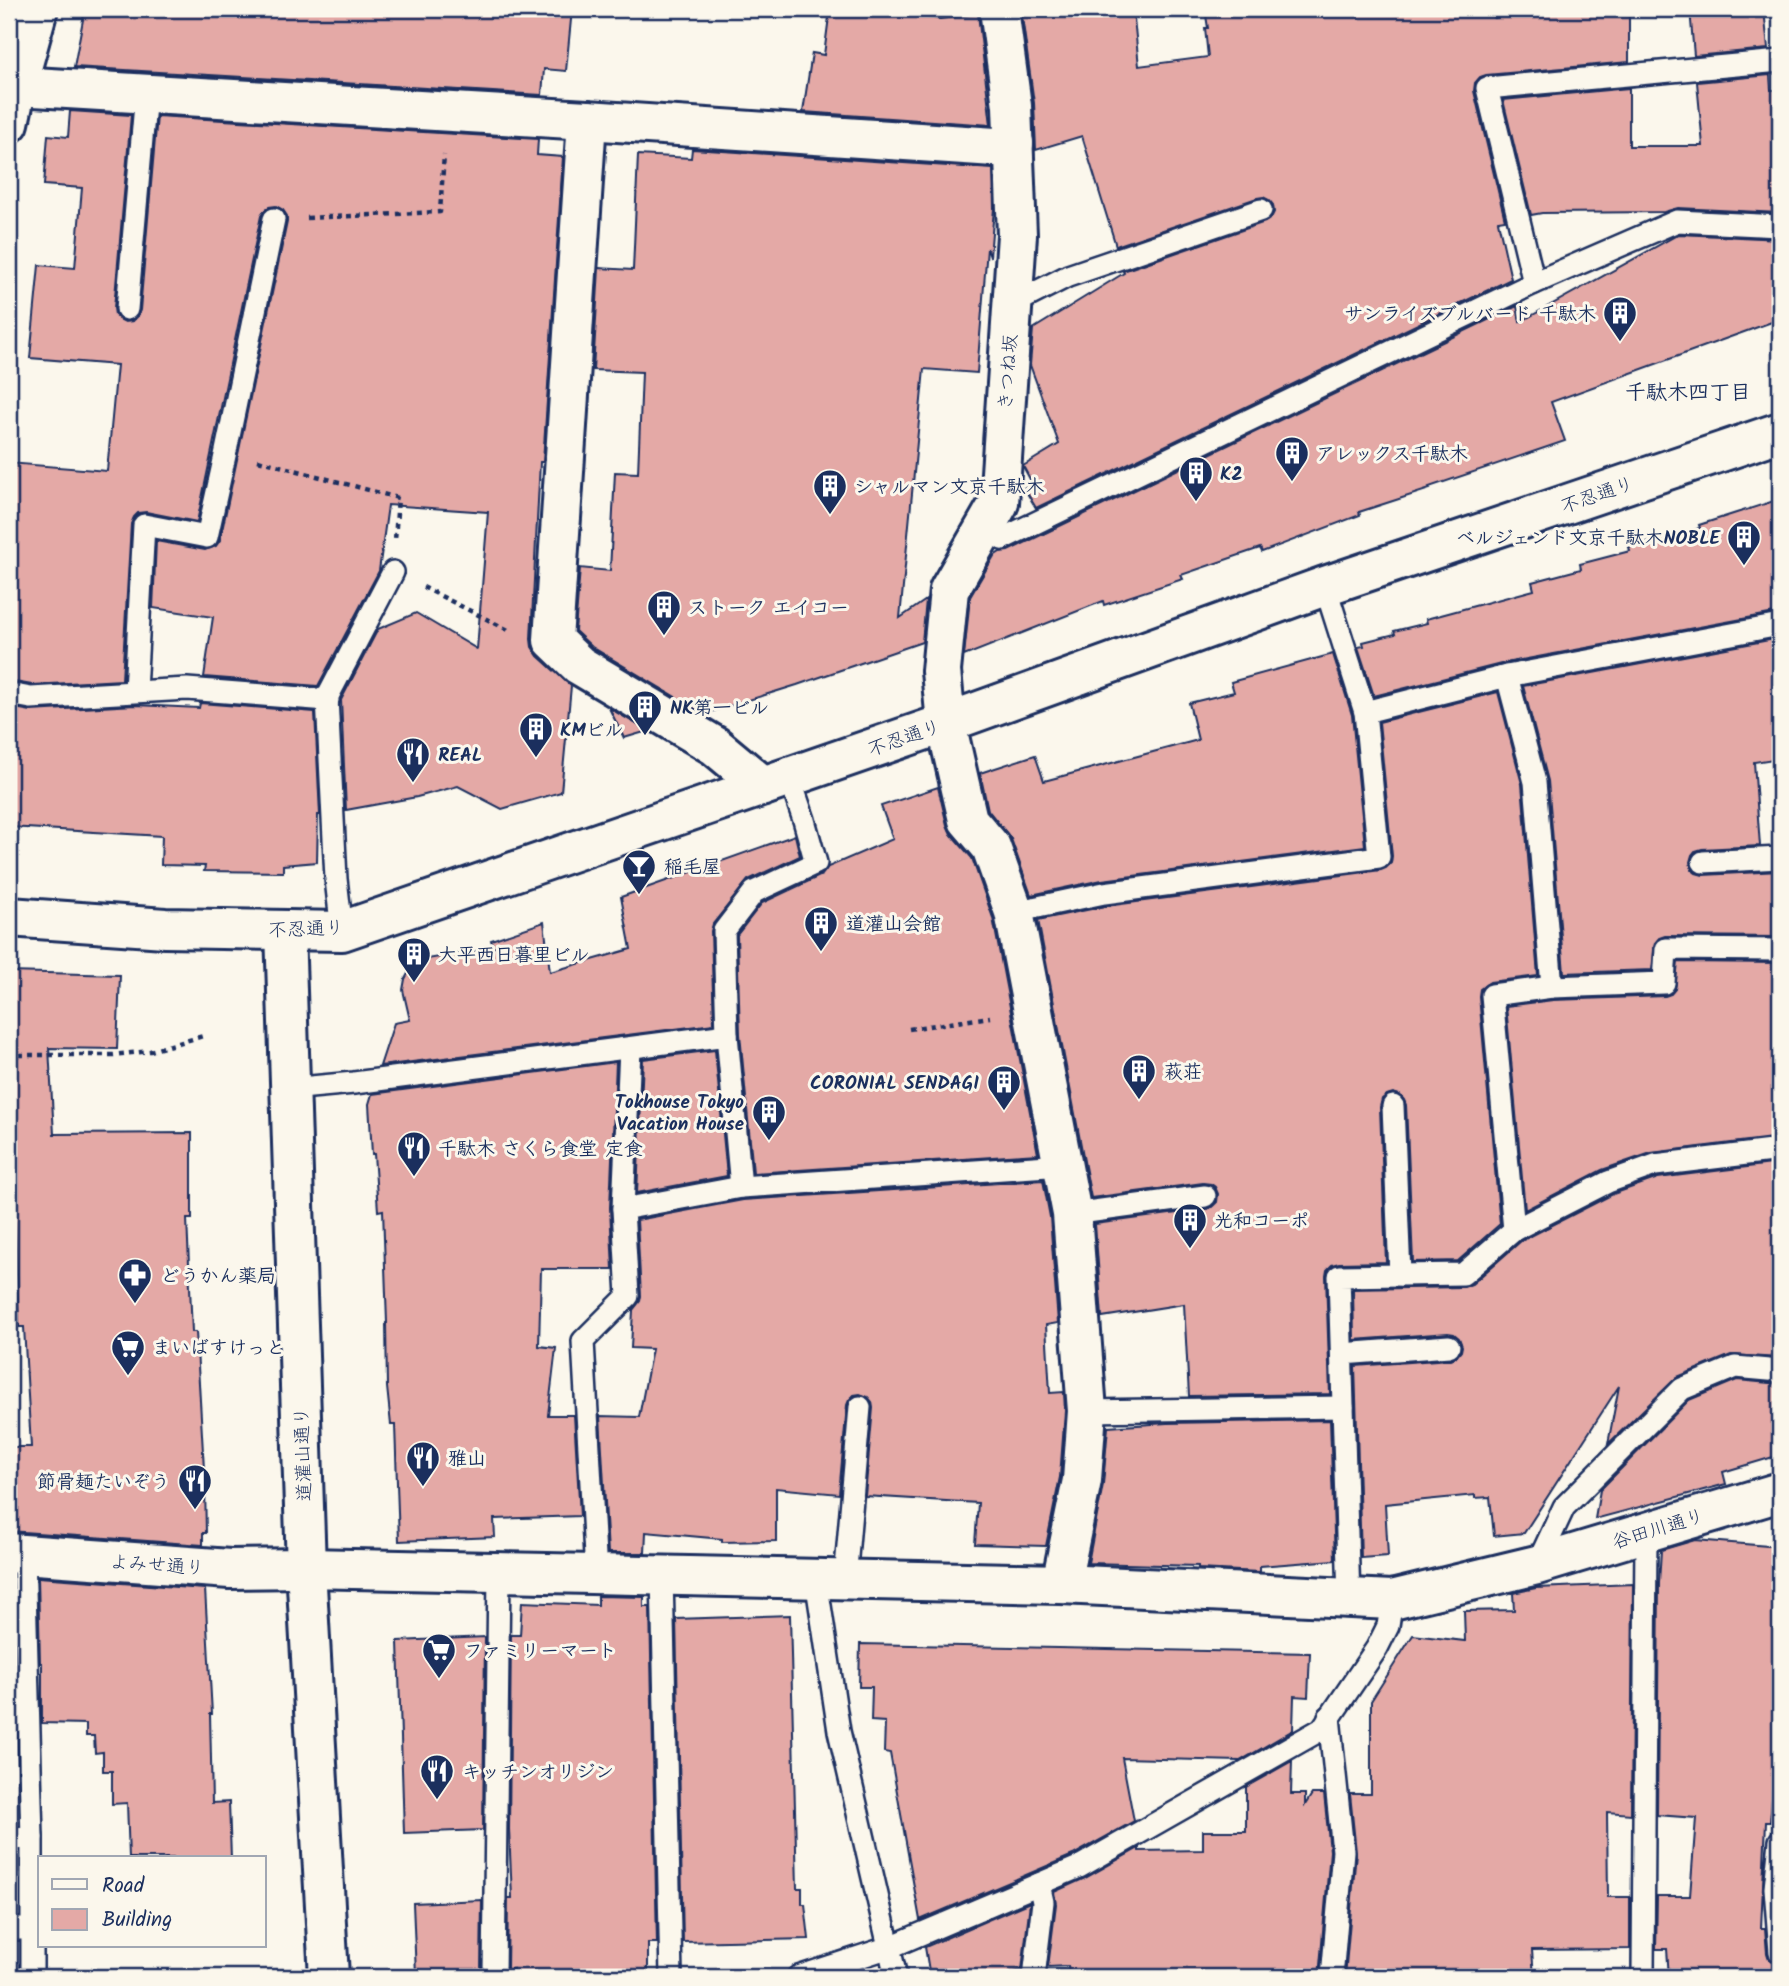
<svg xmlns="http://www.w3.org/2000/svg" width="1789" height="1986" font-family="Kalam,'Klee One',sans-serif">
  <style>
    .building { fill: #e4a9a6; stroke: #1b2f5e; stroke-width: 2 }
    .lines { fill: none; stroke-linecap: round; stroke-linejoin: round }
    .service-casing { stroke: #1b2f5e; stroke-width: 26 }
    .minor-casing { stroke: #1b2f5e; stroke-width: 44 }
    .secondary-casing { stroke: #1b2f5e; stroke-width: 44 }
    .path { stroke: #1b2f5e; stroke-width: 4.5; stroke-dasharray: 5 5; stroke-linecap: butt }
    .service { stroke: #fbf7ec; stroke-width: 21 }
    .minor { stroke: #fbf7ec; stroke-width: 38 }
    .secondary { stroke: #fbf7ec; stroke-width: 38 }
    .labels { text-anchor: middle; stroke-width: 6; stroke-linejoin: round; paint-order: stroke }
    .poi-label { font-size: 19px; font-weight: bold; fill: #1b2f5e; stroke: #fbf7ec; text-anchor: start }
    .street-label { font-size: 19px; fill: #1b2f5e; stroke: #fbf7ec }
    .neighbourhood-label { font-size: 21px; font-weight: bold; fill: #1b2f5e; stroke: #fbf7ec }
  </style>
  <rect width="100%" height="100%" fill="#fbf7ec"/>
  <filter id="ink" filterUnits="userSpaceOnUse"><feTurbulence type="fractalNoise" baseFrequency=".0143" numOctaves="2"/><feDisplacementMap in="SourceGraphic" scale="14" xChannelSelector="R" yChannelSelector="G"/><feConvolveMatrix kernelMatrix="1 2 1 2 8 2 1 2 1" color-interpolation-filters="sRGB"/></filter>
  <g filter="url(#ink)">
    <g class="building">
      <path d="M 85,9 L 572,9 L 566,71 L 544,69 L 542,95 L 74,67 Z"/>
      <path d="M 830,9 L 872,9 L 940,19 L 978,14 L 991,125 L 803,112 L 812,53 L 824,55 Z"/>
      <path d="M 1021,9 L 1133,9 L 1139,66 L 1208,57 L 1205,28 L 1208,28 L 1205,9 L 1492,9 L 1494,18 L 1531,9 L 1629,9 L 1629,62 L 1486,75 L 1480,77 L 1475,83 L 1474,91 L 1505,220 L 1498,221 L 1511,279 L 1036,508 L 1024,488 L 1032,483 L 1023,466 L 1059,444 L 1030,365 L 1033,329 L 1124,273 L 1123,271 L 1265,222 L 1271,218 L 1274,212 L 1273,205 L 1269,200 L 1263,197 L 1257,198 L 1116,246 L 1082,136 L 1036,150 L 1034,103 Z"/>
      <path d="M 1690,9 L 1764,9 L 1768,49 L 1694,56 Z"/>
      <path d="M 1770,75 L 1771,90 L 1780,90 L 1780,213 L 1678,208 L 1664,212 L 1542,213 L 1531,215 L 1503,100 L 1629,88 L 1629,146 L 1703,146 L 1697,82 Z"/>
      <path d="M 70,111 L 131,115 L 114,308 L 115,315 L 119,319 L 125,322 L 133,321 L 138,316 L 140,310 L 157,116 L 538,139 L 537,155 L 563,157 L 543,462 L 540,462 L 531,639 L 532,647 L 538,656 L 571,686 L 561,792 L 502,809 L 458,786 L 417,797 L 346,810 L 341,700 L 378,629 L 416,613 L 477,649 L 488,512 L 388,505 L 379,571 L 318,686 L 204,677 L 213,617 L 153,608 L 156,541 L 205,550 L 216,546 L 220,540 L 287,222 L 287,216 L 283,210 L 276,206 L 269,207 L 265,210 L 261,216 L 197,522 L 146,512 L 138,513 L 134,517 L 131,524 L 122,680 L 32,685 L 9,681 L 9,463 L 107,471 L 117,365 L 30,358 L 39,265 L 75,268 L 82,188 L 44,185 L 48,135 L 68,137 Z"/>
      <path d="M 692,149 L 993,169 L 994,208 L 990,257 L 987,248 L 977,373 L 924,369 L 900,618 L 926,600 L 922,642 L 797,685 L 704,714 L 592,647 L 575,631 L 580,568 L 610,571 L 615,472 L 638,473 L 642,372 L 593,370 L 599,268 L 633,270 L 638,155 L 691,158 Z"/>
      <path d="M 1679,234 L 1780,239 L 1780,319 L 1551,402 L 1565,441 L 1429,487 L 1430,489 L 1359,512 L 1360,515 L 1262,552 L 1260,548 L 1181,575 L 1183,579 L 1104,605 L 1103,601 L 964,656 L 970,597 L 994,556 L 1000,552 L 1008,551 L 1517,306 L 1520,322 Z"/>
      <path d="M 1780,499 L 1780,612 L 1505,663 L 1374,696 L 1358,647 L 1364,646 L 1363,642 L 1395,634 L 1394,631 L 1427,623 L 1426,619 L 1534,590 L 1532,582 L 1581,569 L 1580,564 L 1630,551 L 1629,547 L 1700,528 L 1699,525 Z"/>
      <path d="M 1780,638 L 1780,758 L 1754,762 L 1760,846 L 1702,849 L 1695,851 L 1692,855 L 1690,862 L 1692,870 L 1696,873 L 1703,875 L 1780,871 L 1780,937 L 1665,936 L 1659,938 L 1655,943 L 1652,970 L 1564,973 L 1548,781 L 1523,686 Z"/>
      <path d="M 1333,654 L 1352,715 L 1365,846 L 1102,880 L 1031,895 L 1011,839 L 988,810 L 980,773 L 1035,755 L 1044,781 L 1198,740 L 1189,703 L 1234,692 L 1231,682 Z"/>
      <path d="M 1498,692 L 1522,784 L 1538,976 L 1490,982 L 1480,989 L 1479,996 L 1500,1224 L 1458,1261 L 1413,1262 L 1406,1105 L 1404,1100 L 1400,1095 L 1393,1093 L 1387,1095 L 1382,1099 L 1380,1107 L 1386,1262 L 1339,1263 L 1332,1265 L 1327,1270 L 1326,1276 L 1330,1394 L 1189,1396 L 1184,1304 L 1102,1317 L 1095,1224 L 1207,1209 L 1212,1207 L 1217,1202 L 1218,1194 L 1215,1187 L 1211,1184 L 1203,1183 L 1091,1198 L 1038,920 L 1106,906 L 1381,870 L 1386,868 L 1391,863 L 1392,856 L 1379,722 Z"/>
      <path d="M 200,703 L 315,712 L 320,815 L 318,815 L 317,862 L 283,865 L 283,872 L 204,871 L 205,866 L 161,865 L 162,836 L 9,827 L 9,707 L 31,711 L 135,705 L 199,708 Z"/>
      <path d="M 609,708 L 648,731 L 624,738 Z"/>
      <path d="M 938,787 L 947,825 L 951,834 L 972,858 L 993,918 L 1038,1154 L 753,1173 L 740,1034 L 737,935 L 762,903 L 822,875 L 828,867 L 893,839 L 881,806 Z"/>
      <path d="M 795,835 L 800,856 L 748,880 L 713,924 L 711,931 L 714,1024 L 380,1066 L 394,1023 L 410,1020 L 403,990 L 405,979 L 415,961 L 494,948 L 491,940 L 544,922 L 550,972 L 631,949 L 621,897 Z"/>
      <path d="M 1678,962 L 1780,963 L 1780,1137 L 1651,1153 L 1602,1170 L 1525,1210 L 1506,1006 L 1553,1000 L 1665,996 L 1671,994 L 1675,989 Z"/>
      <path d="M 9,972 L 120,975 L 117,1049 L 49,1048 L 54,1134 L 192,1133 L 192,1219 L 187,1219 L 192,1332 L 196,1332 L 205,1486 L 206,1533 L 203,1533 L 203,1545 L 9,1531 L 9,1447 L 31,1447 L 24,1327 L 19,1327 L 15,1222 L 10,1222 Z"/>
      <path d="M 715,1050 L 727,1176 L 637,1193 L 643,1059 Z"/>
      <path d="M 616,1062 L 610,1208 L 613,1269 L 541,1269 L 539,1346 L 556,1348 L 548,1415 L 574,1415 L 580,1516 L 494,1519 L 495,1537 L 399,1541 L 395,1425 L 391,1425 L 387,1387 L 386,1323 L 387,1323 L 383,1210 L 378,1211 L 374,1154 L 372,1154 L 369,1104 L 372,1094 Z"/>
      <path d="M 1780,1163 L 1780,1358 L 1731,1355 L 1677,1377 L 1608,1444 L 1619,1386 L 1524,1533 L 1494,1536 L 1490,1497 L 1475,1498 L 1475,1495 L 1385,1504 L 1388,1556 L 1361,1558 L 1355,1366 L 1450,1359 L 1457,1356 L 1461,1351 L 1462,1346 L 1459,1338 L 1454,1334 L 1448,1333 L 1354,1340 L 1353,1289 L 1464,1287 L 1472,1284 L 1521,1241 L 1613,1194 L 1658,1178 Z"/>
      <path d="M 1043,1180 L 1050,1217 L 1058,1323 L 1046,1325 L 1050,1393 L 1064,1392 L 1065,1411 L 1060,1477 L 1046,1546 L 975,1544 L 978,1503 L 865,1496 L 873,1408 L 872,1402 L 868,1397 L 860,1394 L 854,1395 L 849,1400 L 847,1405 L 839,1494 L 776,1488 L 776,1541 L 722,1542 L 722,1539 L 646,1532 L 645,1553 L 608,1553 L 600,1416 L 639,1417 L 652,1349 L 631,1348 L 633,1310 L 640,1301 L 641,1296 L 637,1220 L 743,1200 Z"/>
      <path d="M 1737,1380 L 1780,1384 L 1780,1455 L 1723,1472 L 1726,1484 L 1595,1519 L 1600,1490 L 1689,1400 Z"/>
      <path d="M 1330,1420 L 1335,1560 L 1260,1566 L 1260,1572 L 1198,1569 L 1198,1566 L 1088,1563 L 1103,1484 L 1108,1427 L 1167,1423 Z"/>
      <path d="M 1695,1540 L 1780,1547 L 1780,1711 L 1775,1787 L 1773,1787 L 1770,1822 L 1766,1822 L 1761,1928 L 1765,1928 L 1767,1953 L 1769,1959 L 1774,1963 L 1774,1977 L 1669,1977 L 1667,1949 L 1656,1949 L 1657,1896 L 1690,1896 L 1696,1818 L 1657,1815 L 1659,1583 L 1661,1550 Z"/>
      <path d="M 38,1577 L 205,1589 L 212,1714 L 210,1714 L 212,1803 L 229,1802 L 231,1858 L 129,1858 L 127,1803 L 112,1804 L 112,1771 L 103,1771 L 103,1752 L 95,1753 L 94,1736 L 86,1736 L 86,1724 L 42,1723 L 42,1663 L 40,1663 Z"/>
      <path d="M 1633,1584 L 1631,1814 L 1607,1812 L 1608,1897 L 1630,1897 L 1630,1949 L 1532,1950 L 1534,1977 L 1345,1977 L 1356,1852 L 1350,1794 L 1371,1794 L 1371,1701 L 1413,1635 L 1465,1641 L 1464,1611 L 1514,1610 L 1513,1593 L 1536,1588 Z"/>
      <path d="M 598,1596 L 644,1597 L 644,1607 L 650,1607 L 657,1943 L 648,1943 L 648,1977 L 513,1977 L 513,1969 L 507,1970 L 508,1898 L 512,1898 L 509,1829 L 511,1635 L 520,1635 L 522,1602 L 598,1605 Z"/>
      <path d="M 790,1615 L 797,1888 L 802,1888 L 802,1904 L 805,1904 L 809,1939 L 683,1942 L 676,1619 Z"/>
      <path d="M 485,1637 L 483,1830 L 404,1833 L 398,1641 Z"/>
      <path d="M 860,1644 L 1310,1653 L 1308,1697 L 1294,1696 L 1293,1730 L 1240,1761 L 1122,1758 L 1134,1821 L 1073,1855 L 920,1920 L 890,1753 L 884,1752 L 885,1722 L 871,1721 L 872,1687 L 859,1687 Z"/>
      <path d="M 1292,1761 L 1291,1794 L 1305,1794 L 1305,1805 L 1312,1794 L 1324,1794 L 1330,1851 L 1319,1977 L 1069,1977 L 1068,1966 L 1048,1967 L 1056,1904 L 1054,1892 L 1085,1878 L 1139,1848 L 1139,1851 L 1203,1850 L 1203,1831 L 1246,1831 L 1246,1787 Z"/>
      <path d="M 482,1900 L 481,1971 L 416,1975 L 413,1903 Z"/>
      <path d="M 1030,1902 L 1022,1970 L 993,1977 L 930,1977 L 925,1947 Z"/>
    </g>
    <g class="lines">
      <g class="service-casing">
        <g id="service">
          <path d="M 1534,283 L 1677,221 L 1780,226"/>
          <path d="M 1011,305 L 1068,276 L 1261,210"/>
          <path d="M 127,309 L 146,93"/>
          <path d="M 985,525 L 1002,539 L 1534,283 L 1487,88 L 1780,61"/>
          <path d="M 1507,676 L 1535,782 L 1552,987"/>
          <path d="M 135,691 L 144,525 L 207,537 L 226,451 L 274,219"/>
          <path d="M 9,694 L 31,698 L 187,689 L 328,700"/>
          <path d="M 1365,712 L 1507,676 L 1780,625"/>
          <path d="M 1703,862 L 1780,858"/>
          <path d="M 1014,912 L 1104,893 L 1379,857 L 1365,712 L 1325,586"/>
          <path d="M 342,931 L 336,879 L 327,698 L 393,572"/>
          <path d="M 289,1089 L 354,1083 L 727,1035"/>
          <path d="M 1393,1106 L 1400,1275"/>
          <path d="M 741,1187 L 727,1035 L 724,931 L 754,892 L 816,863 L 804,820 L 789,776"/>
          <path d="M 623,1209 L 630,1048"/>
          <path d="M 1072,1214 L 1205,1196"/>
          <path d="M 1514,1230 L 1492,995 L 1552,987 L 1664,983 L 1666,949 L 1780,950"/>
          <path d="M 1342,1354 L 1449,1346"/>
          <path d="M 1087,1411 L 1343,1407"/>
          <path d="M 24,1554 L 32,1838 L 32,1977"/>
          <path d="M 1537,1565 L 1564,1507 L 1682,1389 L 1735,1367 L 1780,1371"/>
          <path d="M 596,1574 L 583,1341 L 628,1296 L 623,1209 L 741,1187 L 1063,1165"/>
          <path d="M 662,1575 L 671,1977"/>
          <path d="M 816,1579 L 839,1731 L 896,1977"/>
          <path d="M 845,1580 L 860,1407"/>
          <path d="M 1349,1599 L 1339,1276 L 1463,1274 L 1514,1230 L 1608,1182 L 1655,1165 L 1780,1150"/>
          <path d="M 1329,1717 L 1343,1851 L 1332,1977"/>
          <path d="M 9,1839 L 32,1838"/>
          <path d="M 1780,1841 L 1775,1888 L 1780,1952"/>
          <path d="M 9,1929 L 31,1929"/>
          <path d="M 494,1974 L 499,1573"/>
          <path d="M 798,1977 L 890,1947 L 1079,1867 L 1322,1729 L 1377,1648 L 1388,1626 L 1392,1600"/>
          <path d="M 1034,1977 L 1043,1902 L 1039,1884"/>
          <path d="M 1643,1977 L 1646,1532"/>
        </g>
      </g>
      <g class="minor-casing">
        <g id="minor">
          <path d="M 999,9 L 1012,106 L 1017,235 L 999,503 L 949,590 L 941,671 L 946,723 L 968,820 L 991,847 L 1014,912 L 1072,1214 L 1087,1411 L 1082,1480 L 1061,1584"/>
          <path d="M 17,86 L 587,120 L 995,147 L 1014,143"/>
          <path d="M 587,120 L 553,640 L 579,665 L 715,746 L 763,786"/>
          <path d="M 9,123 L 17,86 L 38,9"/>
          <path d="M 9,1553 L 230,1569 L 306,1568 L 1061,1584 L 1392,1600 L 1537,1565 L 1780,1492"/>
        </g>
      </g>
      <g class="secondary-casing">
        <g id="secondary">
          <path d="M 9,917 L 165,928 L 342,931 L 946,723 L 1325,586 L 1780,432"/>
          <path d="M 285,930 L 306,1568 L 329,1977"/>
        </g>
      </g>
      <g class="path">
        <path d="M 307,218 L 440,212 L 444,155"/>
        <path d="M 258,460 L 398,498 L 395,540"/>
        <path d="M 423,587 L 512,632"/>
        <path d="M 909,1029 L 990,1017"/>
        <path d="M 9,1055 L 113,1055 L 150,1051 L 203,1036"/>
      </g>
      <use href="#service" class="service"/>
      <use href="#minor" class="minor"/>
      <use href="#secondary" class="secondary"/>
    </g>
  </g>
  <defs>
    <g id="building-pin" transform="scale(1.75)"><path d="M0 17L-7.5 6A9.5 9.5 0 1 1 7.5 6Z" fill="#1b2f5e" stroke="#fbf7ec"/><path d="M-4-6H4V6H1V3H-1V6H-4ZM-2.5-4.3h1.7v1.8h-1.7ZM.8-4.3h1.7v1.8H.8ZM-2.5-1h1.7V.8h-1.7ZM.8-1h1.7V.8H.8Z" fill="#fff"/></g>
    <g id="restaurant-pin" transform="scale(1.75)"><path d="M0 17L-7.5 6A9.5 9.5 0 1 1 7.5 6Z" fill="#1b2f5e" stroke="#fbf7ec"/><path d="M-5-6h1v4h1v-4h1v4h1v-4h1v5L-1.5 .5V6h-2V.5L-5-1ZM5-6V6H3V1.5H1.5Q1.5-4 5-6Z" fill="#fff"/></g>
    <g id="bar-pin" transform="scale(1.75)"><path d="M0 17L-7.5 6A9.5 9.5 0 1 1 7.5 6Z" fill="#1b2f5e" stroke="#fbf7ec"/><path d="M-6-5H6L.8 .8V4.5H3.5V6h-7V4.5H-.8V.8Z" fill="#fff"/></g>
    <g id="pharmacy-pin" transform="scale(1.75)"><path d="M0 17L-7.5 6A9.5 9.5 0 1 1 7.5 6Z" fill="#1b2f5e" stroke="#fbf7ec"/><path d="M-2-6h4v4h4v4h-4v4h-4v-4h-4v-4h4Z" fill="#fff"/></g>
    <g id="supermarket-pin" transform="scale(1.75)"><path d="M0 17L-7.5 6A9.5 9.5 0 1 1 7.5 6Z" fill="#1b2f5e" stroke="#fbf7ec"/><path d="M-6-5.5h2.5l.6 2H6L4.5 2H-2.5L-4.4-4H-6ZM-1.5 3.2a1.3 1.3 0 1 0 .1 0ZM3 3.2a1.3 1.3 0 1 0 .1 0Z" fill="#fff"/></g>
  </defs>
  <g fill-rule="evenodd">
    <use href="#building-pin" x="1620" y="313"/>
    <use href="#building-pin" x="1292" y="453"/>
    <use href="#building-pin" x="1196" y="473"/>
    <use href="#building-pin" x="830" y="486"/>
    <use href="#building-pin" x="1744" y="537"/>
    <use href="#building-pin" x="664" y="607"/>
    <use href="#building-pin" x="645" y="707"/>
    <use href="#building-pin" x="536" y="729"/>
    <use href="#restaurant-pin" x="413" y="754"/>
    <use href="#bar-pin" x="639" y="866"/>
    <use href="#building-pin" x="821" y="923"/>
    <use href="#building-pin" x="414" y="954"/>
    <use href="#building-pin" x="1139" y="1071"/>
    <use href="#building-pin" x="1004" y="1082"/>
    <use href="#building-pin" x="769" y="1112"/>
    <use href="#restaurant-pin" x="414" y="1148"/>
    <use href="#building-pin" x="1190" y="1220"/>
    <use href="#pharmacy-pin" x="135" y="1275"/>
    <use href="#supermarket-pin" x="128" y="1347"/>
    <use href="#restaurant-pin" x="423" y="1458"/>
    <use href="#restaurant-pin" x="195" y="1481"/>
    <use href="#supermarket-pin" x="439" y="1650"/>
    <use href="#restaurant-pin" x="437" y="1771"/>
  </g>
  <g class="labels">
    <g class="poi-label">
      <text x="1596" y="320" text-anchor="end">サンライズブルバード 千駄木</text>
      <text x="1316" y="460">アレックス千駄木</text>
      <text x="1220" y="480">K2</text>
      <text x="854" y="493">シャルマン文京千駄木</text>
      <text x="1720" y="544" text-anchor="end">ベルジェンド文京千駄木NOBLE</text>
      <text x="688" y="614">ストーク エイコー</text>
      <text x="670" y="714">NK第一ビル</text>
      <text x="560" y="736">KMビル</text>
      <text x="438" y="761">REAL</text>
      <text x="664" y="873">稲毛屋</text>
      <text x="846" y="930">道灌山会館</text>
      <text x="438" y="961">大平西日暮里ビル</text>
      <text x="1164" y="1078">萩荘</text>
      <text x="979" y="1089" text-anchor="end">CORONIAL SENDAGI</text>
      <text x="744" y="1108" text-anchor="end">Tokhouse Tokyo<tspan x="744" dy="22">Vacation House</tspan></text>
      <text x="438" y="1155">千駄木 さくら食堂 定食</text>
      <text x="1214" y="1227">光和コーポ</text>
      <text x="160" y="1282">どうかん薬局</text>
      <text x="152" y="1354">まいばすけっと</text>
      <text x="448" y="1465">雅山</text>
      <text x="170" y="1488" text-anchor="end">節骨麺たいぞう</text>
      <text x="464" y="1657">ファミリーマート</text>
      <text x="462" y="1778">キッチンオリジン</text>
    </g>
    <g class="street-label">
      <text transform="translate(1007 372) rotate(-86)" y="7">きつね坂</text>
      <text transform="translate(1597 494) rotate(-19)" y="7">不忍通り</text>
      <text transform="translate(904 737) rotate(-19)" y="7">不忍通り</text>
      <text transform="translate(306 928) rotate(-2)" y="7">不忍通り</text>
      <text transform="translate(302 1454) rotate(-92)" y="7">道灌山通り</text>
      <text transform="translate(1658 1528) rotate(-17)" y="7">谷田川通り</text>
      <text transform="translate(157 1564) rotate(4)" y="7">よみせ通り</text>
    </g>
    <g class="neighbourhood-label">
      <text x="1688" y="399">千駄木四丁目</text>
    </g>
  </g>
  <rect width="1789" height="1986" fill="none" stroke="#fbf7ec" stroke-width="35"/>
  <rect x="18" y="18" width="1754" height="1951" fill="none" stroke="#1b2f5e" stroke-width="2.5" filter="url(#ink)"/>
  <rect x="38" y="1856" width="228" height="91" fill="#fbf7ec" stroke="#a1a7b3" stroke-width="2"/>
  <rect x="52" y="1879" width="35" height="10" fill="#fbf7ec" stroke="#a1a7b3" stroke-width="2"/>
  <text x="102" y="1892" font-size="21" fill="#1b2f5e">Road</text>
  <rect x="52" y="1909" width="35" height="21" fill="#e4a9a6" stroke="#a1a7b3" stroke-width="2"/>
  <text x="102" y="1926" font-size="21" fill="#1b2f5e">Building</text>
</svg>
